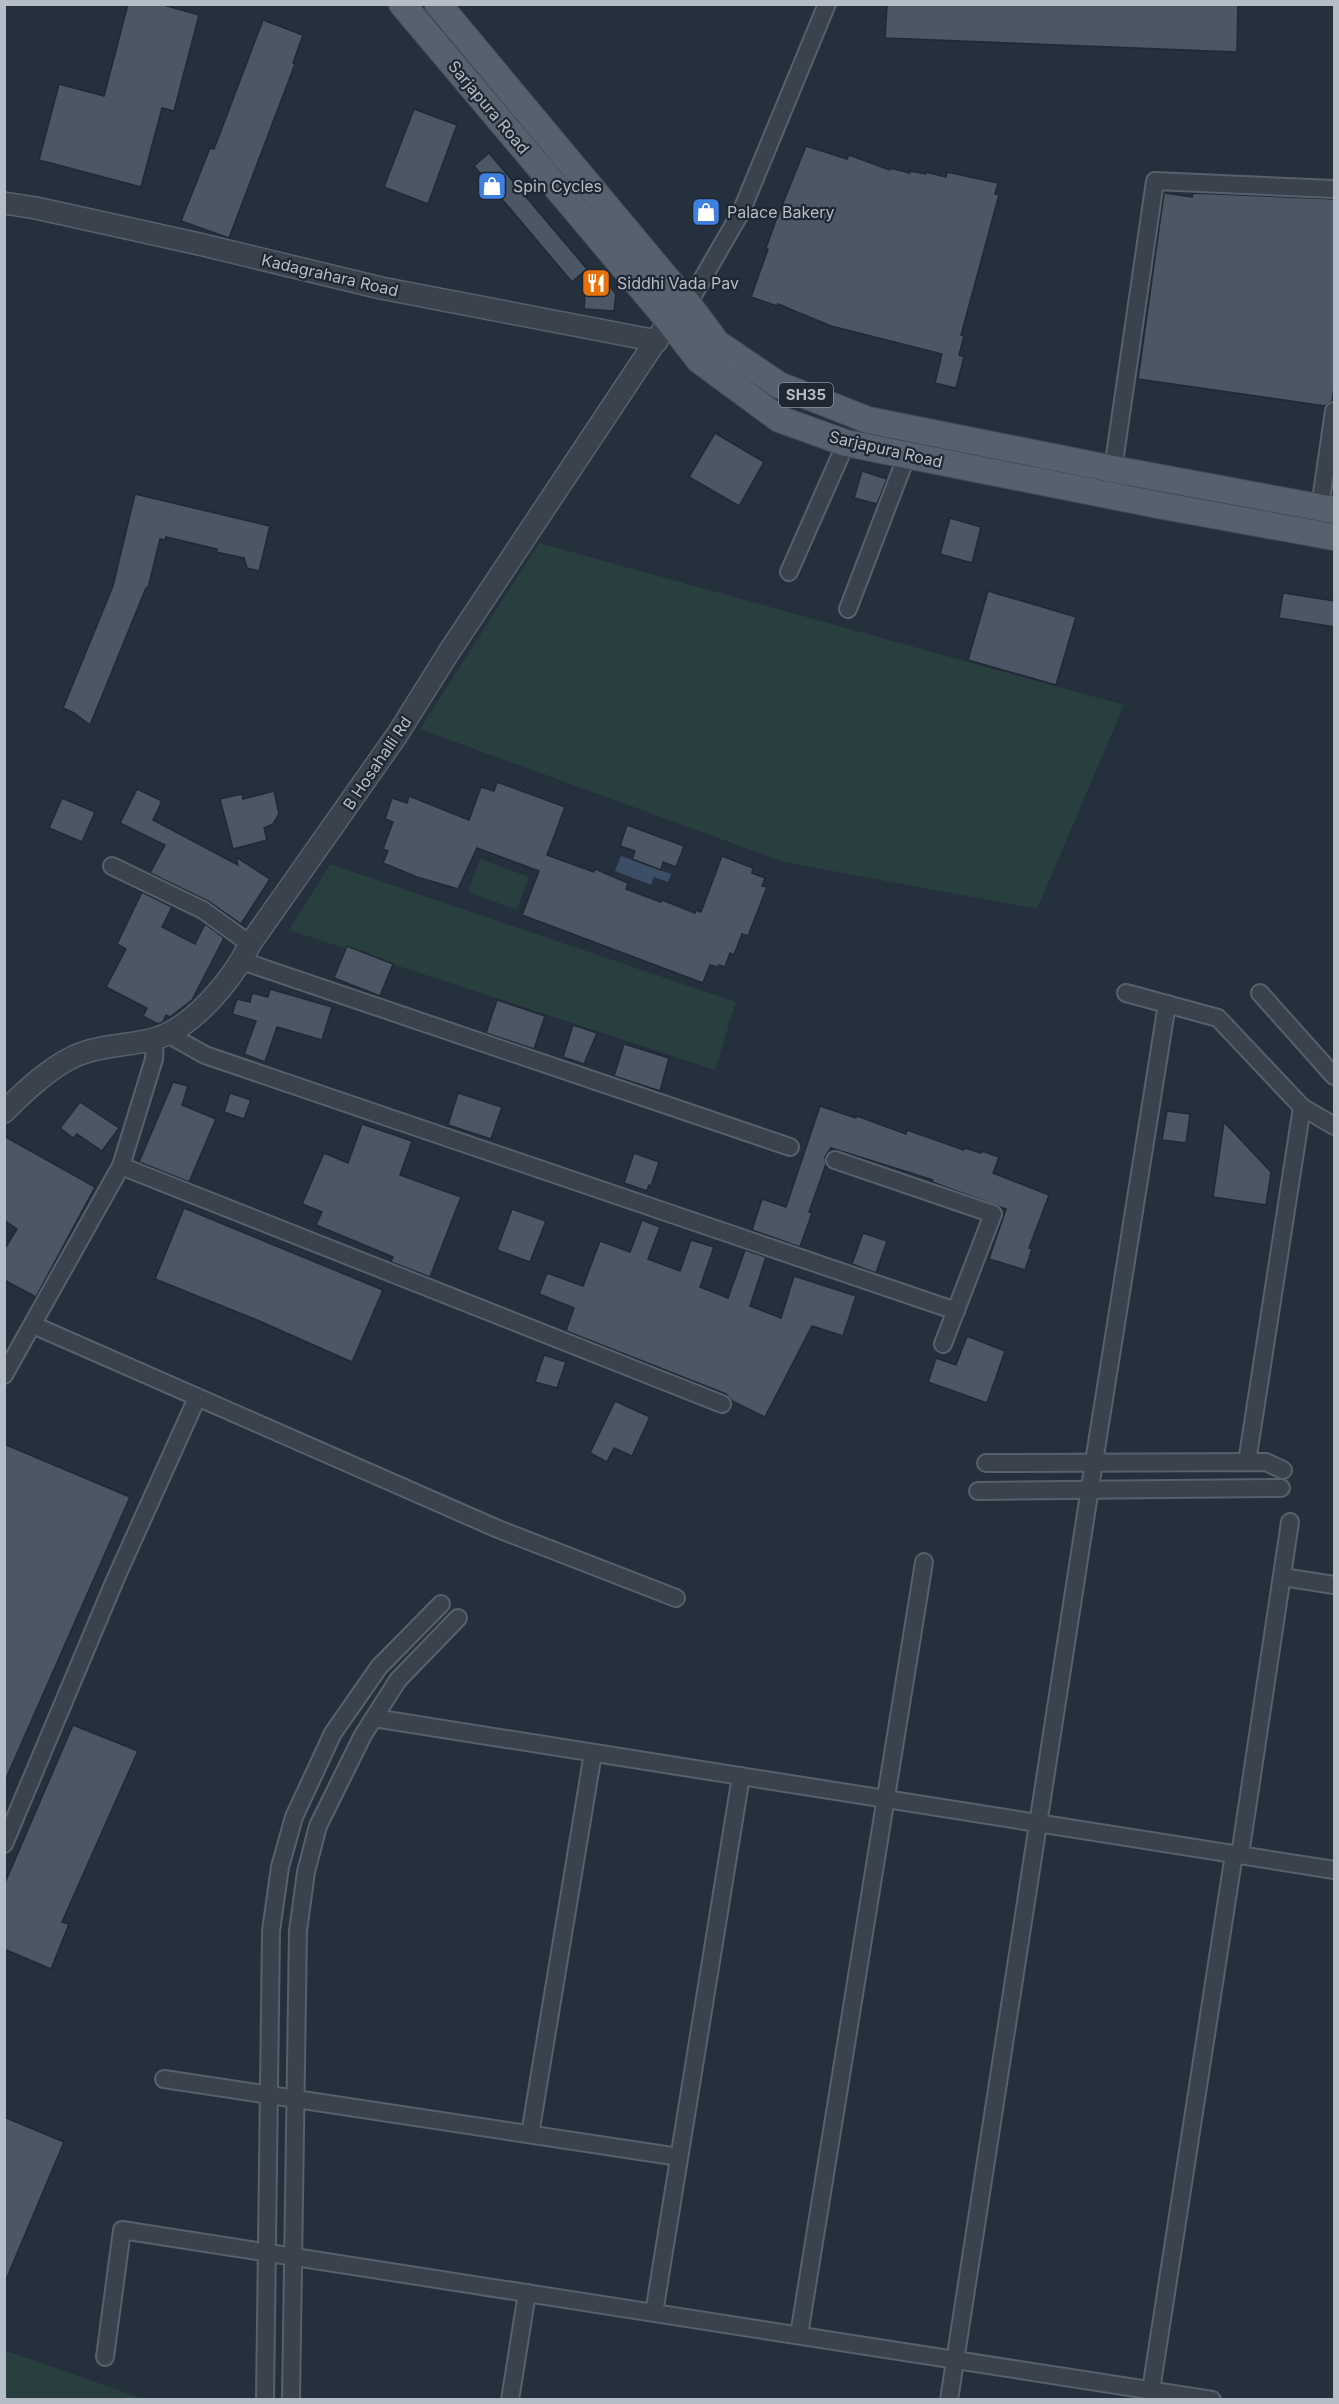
<svg xmlns="http://www.w3.org/2000/svg" width="1339" height="2404" font-family="Inter,sans-serif">
  <style>
    .green { fill: #283e3f }
    .water { fill: #3c4e65 }
    .building { fill: #4b5765; stroke: #202934; stroke-width: 1.5 }
    .lines { fill: none; stroke-linecap: round; stroke-linejoin: round }
    .minor-casing { stroke: #57606b; stroke-width: 20 }
    .tertiary-casing { stroke: #57606b; stroke-width: 24 }
    .primary-casing { stroke: #424b56; stroke-width: 28 }
    .minor { stroke: #39424d; stroke-width: 16 }
    .tertiary { stroke: #39424d; stroke-width: 21 }
    .primary { stroke: #57616d; stroke-width: 26 }
    .labels { text-anchor: middle; stroke-width: 4.5; stroke-linejoin: round; paint-order: stroke }
    .shield { fill: #1e2732; stroke: #88909b; stroke-width: 1.5 }
    .shield-label { font-size: 15px; font-weight: bold; fill: #b5bdc8 }
    .street-label { font-size: 16px; fill: #b5bdc8; stroke: #1e2732 }
    .poi-label { font-size: 16px; fill: #b5bdc8; stroke: #1e2732; text-anchor: start }
  </style>
  <rect width="100%" height="100%" fill="#25303d"/>
  <g class="green">
    <path d="M 539,543 L 1124,705 L 1037,909 L 784,862 L 420,729 Z"/>
    <path d="M 480,859 L 529,877 L 517,910 L 468,892 Z"/>
    <path d="M 330,864 L 736,1002 L 715,1070 L 289,930 Z"/>
    <path d="M 4,2350 L 144,2399 L 5,2399 Z"/>
  </g>
  <path class="water" d="M 621,856 L 671,874 L 668,882 L 654,877 L 651,885 L 615,871 Z"/>
  <g class="building">
    <path d="M 128,4 L 160,4 L 199,15 L 174,111 L 162,108 L 141,187 L 39,160 L 59,84 L 104,96 Z"/>
    <path d="M 887,4 L 1238,4 L 1237,52 L 885,38 Z"/>
    <path d="M 263,20 L 303,35 L 293,63 L 295,64 L 229,238 L 181,221 L 210,148 L 214,149 Z"/>
    <path d="M 414,109 L 457,125 L 428,204 L 384,187 Z"/>
    <path d="M 806,146 L 847,159 L 849,155 L 890,170 L 890,168 L 910,173 L 910,171 L 926,174 L 926,172 L 946,177 L 947,172 L 998,183 L 995,194 L 999,195 L 961,335 L 964,336 L 959,355 L 964,357 L 956,388 L 935,383 L 942,354 L 831,326 L 778,304 L 777,306 L 751,297 L 768,249 L 766,248 L 775,223 Z"/>
    <path d="M 489,153 L 587,269 L 572,282 L 474,166 Z"/>
    <path d="M 1164,193 L 1192,197 L 1193,193 L 1335,199 L 1335,382 L 1332,401 L 1325,406 L 1138,379 Z"/>
    <path d="M 586,279 L 604,279 L 616,294 L 614,311 L 584,309 Z"/>
    <path d="M 715,433 L 764,462 L 739,506 L 689,477 Z"/>
    <path d="M 862,471 L 887,479 L 877,504 L 854,498 Z"/>
    <path d="M 135,494 L 270,526 L 259,571 L 247,568 L 244,558 L 216,552 L 217,549 L 166,537 L 165,540 L 160,539 L 148,588 L 146,588 L 90,725 L 74,713 L 63,708 L 113,586 Z"/>
    <path d="M 950,518 L 981,527 L 972,563 L 940,554 Z"/>
    <path d="M 988,591 L 1076,617 L 1056,685 L 968,660 Z"/>
    <path d="M 1283,593 L 1335,601 L 1335,627 L 1279,618 Z"/>
    <path d="M 497,782 L 565,807 L 547,855 L 594,872 L 595,869 L 628,883 L 626,889 L 661,902 L 662,900 L 695,913 L 696,910 L 701,912 L 722,856 L 753,868 L 752,873 L 765,878 L 762,886 L 767,887 L 748,936 L 742,934 L 734,955 L 730,953 L 725,967 L 719,965 L 718,967 L 710,965 L 703,983 L 522,915 L 539,871 L 477,848 L 458,889 L 417,877 L 383,863 L 388,851 L 383,849 L 393,822 L 385,819 L 392,798 L 407,803 L 409,796 L 469,820 L 481,787 L 494,791 Z"/>
    <path d="M 137,789 L 162,801 L 153,820 L 238,865 L 236,857 L 270,879 L 241,924 L 208,901 L 150,873 L 165,845 L 120,823 Z"/>
    <path d="M 274,791 L 279,814 L 273,824 L 264,828 L 267,840 L 233,849 L 220,799 L 242,794 L 243,799 Z"/>
    <path d="M 62,798 L 95,812 L 82,842 L 49,828 Z"/>
    <path d="M 627,825 L 684,846 L 676,867 L 663,862 L 661,870 L 632,859 L 635,851 L 620,846 Z"/>
    <path d="M 142,892 L 172,907 L 162,927 L 195,944 L 205,924 L 224,938 L 192,1000 L 170,1017 L 166,1015 L 163,1022 L 158,1024 L 143,1016 L 147,1008 L 106,987 L 126,949 L 117,944 Z"/>
    <path d="M 347,946 L 393,964 L 380,996 L 334,978 Z"/>
    <path d="M 270,989 L 332,1007 L 322,1040 L 277,1027 L 265,1062 L 244,1054 L 256,1021 L 232,1014 L 237,999 L 250,1002 L 252,993 L 268,997 Z"/>
    <path d="M 497,1000 L 545,1016 L 534,1049 L 486,1033 Z"/>
    <path d="M 573,1025 L 597,1033 L 584,1064 L 563,1057 Z"/>
    <path d="M 624,1044 L 669,1058 L 660,1091 L 614,1076 Z"/>
    <path d="M 173,1082 L 188,1086 L 182,1105 L 216,1119 L 189,1182 L 139,1162 Z"/>
    <path d="M 230,1093 L 251,1100 L 244,1119 L 224,1112 Z"/>
    <path d="M 458,1093 L 502,1107 L 491,1139 L 448,1125 Z"/>
    <path d="M 80,1102 L 119,1128 L 102,1151 L 77,1134 L 73,1138 L 60,1128 Z"/>
    <path d="M 820,1106 L 856,1118 L 857,1116 L 906,1134 L 907,1130 L 964,1150 L 965,1148 L 981,1153 L 982,1151 L 999,1157 L 993,1173 L 1049,1195 L 1029,1248 L 1032,1249 L 1025,1270 L 989,1259 L 1006,1209 L 932,1182 L 933,1180 L 831,1148 L 825,1157 L 826,1164 L 809,1212 L 812,1213 L 800,1247 L 752,1230 L 762,1199 L 786,1207 Z"/>
    <path d="M 1167,1111 L 1190,1114 L 1186,1143 L 1162,1140 Z"/>
    <path d="M 1224,1122 L 1271,1172 L 1266,1205 L 1213,1197 Z"/>
    <path d="M 362,1124 L 412,1141 L 400,1175 L 461,1197 L 430,1277 L 391,1262 L 393,1257 L 316,1225 L 322,1212 L 302,1204 L 324,1153 L 348,1163 Z"/>
    <path d="M 4,1136 L 95,1187 L 36,1297 L 4,1280 L 4,1250 L 17,1229 L 4,1220 Z"/>
    <path d="M 634,1153 L 659,1162 L 651,1186 L 649,1185 L 647,1191 L 624,1183 Z"/>
    <path d="M 184,1208 L 383,1290 L 352,1362 L 257,1320 L 155,1279 Z"/>
    <path d="M 512,1209 L 546,1221 L 530,1262 L 497,1250 Z"/>
    <path d="M 642,1220 L 660,1227 L 648,1259 L 680,1271 L 691,1240 L 714,1247 L 700,1287 L 728,1298 L 745,1250 L 766,1257 L 750,1306 L 781,1318 L 794,1276 L 856,1296 L 843,1336 L 812,1326 L 765,1417 L 732,1401 L 726,1394 L 566,1331 L 574,1308 L 539,1294 L 547,1273 L 583,1286 L 600,1241 L 630,1252 Z"/>
    <path d="M 863,1233 L 887,1241 L 876,1273 L 852,1264 Z"/>
    <path d="M 967,1336 L 1005,1351 L 987,1403 L 928,1382 L 936,1358 L 956,1365 Z"/>
    <path d="M 544,1355 L 566,1362 L 557,1388 L 535,1382 Z"/>
    <path d="M 615,1401 L 650,1417 L 632,1456 L 614,1448 L 607,1462 L 590,1453 Z"/>
    <path d="M 4,1444 L 130,1497 L 4,1783 Z"/>
    <path d="M 73,1725 L 138,1751 L 62,1922 L 69,1924 L 51,1969 L 4,1949 L 4,1885 Z"/>
    <path d="M 4,2117 L 64,2142 L 5,2282 L 4,2282 Z"/>
  </g>
  <g class="lines">
    <g class="minor-casing">
      <g id="minor">
        <path d="M 688,304 L 741,212 L 827,4"/>
        <path d="M 1113,469 L 1155,181 L 1334,189"/>
        <path d="M 1320,507 L 1334,411"/>
        <path d="M 789,572 L 846,443"/>
        <path d="M 848,609 L 907,455"/>
        <path d="M 112,866 L 203,910 L 250,944"/>
        <path d="M 242,961 L 790,1147"/>
        <path d="M 1126,993 L 1218,1018 L 1302,1107 L 1334,1126"/>
        <path d="M 1260,993 L 1334,1076"/>
        <path d="M 166,1033 L 205,1055 L 956,1311"/>
        <path d="M 835,1160 L 993,1214 L 943,1344"/>
        <path d="M 121,1166 L 722,1404"/>
        <path d="M 33,1325 L 498,1529 L 676,1598"/>
        <path d="M 4,1375 L 121,1166 L 154,1059 L 155,1038"/>
        <path d="M 1247,1462 L 1302,1107"/>
        <path d="M 986,1463 L 1266,1462 L 1283,1470"/>
        <path d="M 978,1491 L 1281,1488"/>
        <path d="M 1283,1577 L 1334,1585"/>
        <path d="M 374,1718 L 1334,1870"/>
        <path d="M 4,1844 L 115,1580 L 197,1398"/>
        <path d="M 1240,1855 L 1290,1522"/>
        <path d="M 164,2079 L 679,2157"/>
        <path d="M 530,2134 L 593,1753"/>
        <path d="M 654,2313 L 741,1776"/>
        <path d="M 799,2335 L 924,1562"/>
        <path d="M 105,2357 L 122,2230 L 1212,2400"/>
        <path d="M 1151,2390 L 1234,1854"/>
        <path d="M 265,2400 L 271,1931 L 280,1867 L 294,1817 L 333,1733 L 379,1667 L 441,1604"/>
        <path d="M 291,2400 L 298,1931 L 306,1872 L 318,1826 L 363,1735 L 398,1680 L 458,1618"/>
        <path d="M 510,2400 L 527,2293"/>
        <path d="M 949,2400 L 1094,1462 L 1167,1004"/>
      </g>
    </g>
    <g class="tertiary-casing">
      <g id="tertiary">
        <path d="M 4,203 L 36,208 L 199,244 L 381,288 L 657,341"/>
        <path d="M 4,1112 C 24,1092 48,1069 73,1057 C 98,1045 128,1046 154,1039 C 193,1028 233,979 250,944 L 397,735 L 449,652 L 669,321"/>
      </g>
    </g>
    <g class="primary-casing">
      <g id="primary">
        <path d="M 402,4 L 669,321 L 699,360 L 779,419 L 846,443 L 1158,505 L 1334,537"/>
        <path d="M 438,4 L 688,304 L 717,343 L 779,385 L 868,420 L 1113,469 L 1334,510"/>
      </g>
    </g>
    <use href="#minor" class="minor"/>
    <use href="#tertiary" class="tertiary"/>
    <use href="#primary" class="primary"/>
  </g>
  <defs>
    <g id="shop-square" transform="scale(1.5)"><rect x="-9" y="-9" width="18" height="18" rx="4" fill="#3f7fe0" stroke="#1e2732"/><path d="M-5-2.5h2.3a2.7 3.5 0 0 1 5.4 0H5L5.5 6h-11ZM-1.5-2.5h3a1.5 2.3 0 0 0-3 0Z" fill="#fff"/></g>
    <g id="restaurant-square" transform="scale(1.5)"><rect x="-9" y="-9" width="18" height="18" rx="4" fill="#e8710a" stroke="#1e2732"/><path d="M-5-6h1v4h1v-4h1v4h1v-4h1v5L-1.5 .5V6h-2V.5L-5-1ZM5-6V6H3V1.5H1.5Q1.5-4 5-6Z" fill="#fff"/></g>
  </defs>
  <g fill-rule="evenodd">
    <use href="#shop-square" x="492" y="186"/>
    <use href="#shop-square" x="706" y="212"/>
    <use href="#restaurant-square" x="596" y="283"/>
  </g>
  <g class="labels">
    <rect class="shield" x="779" y="383" width="54" height="24" rx="4.5"/>
    <g class="shield-label">
      <text x="806" y="400">SH35</text>
    </g>
    <g class="street-label">
      <text transform="translate(489 107) rotate(50)" y="6">Sarjapura Road</text>
      <text transform="translate(330 275) rotate(13)" y="6">Kadagrahara Road</text>
      <text transform="translate(886 449) rotate(13)" y="6">Sarjapura Road</text>
      <text transform="translate(377 763) rotate(-56)" y="6">B Hosahalli Rd</text>
    </g>
    <g class="poi-label">
      <text x="513" y="192">Spin Cycles</text>
      <text x="727" y="218">Palace Bakery</text>
      <text x="617" y="289">Siddhi Vada Pav</text>
    </g>
  </g>
  <rect width="1339" height="2404" fill="none" stroke="#b5bdc8" stroke-width="12"/>
</svg>
